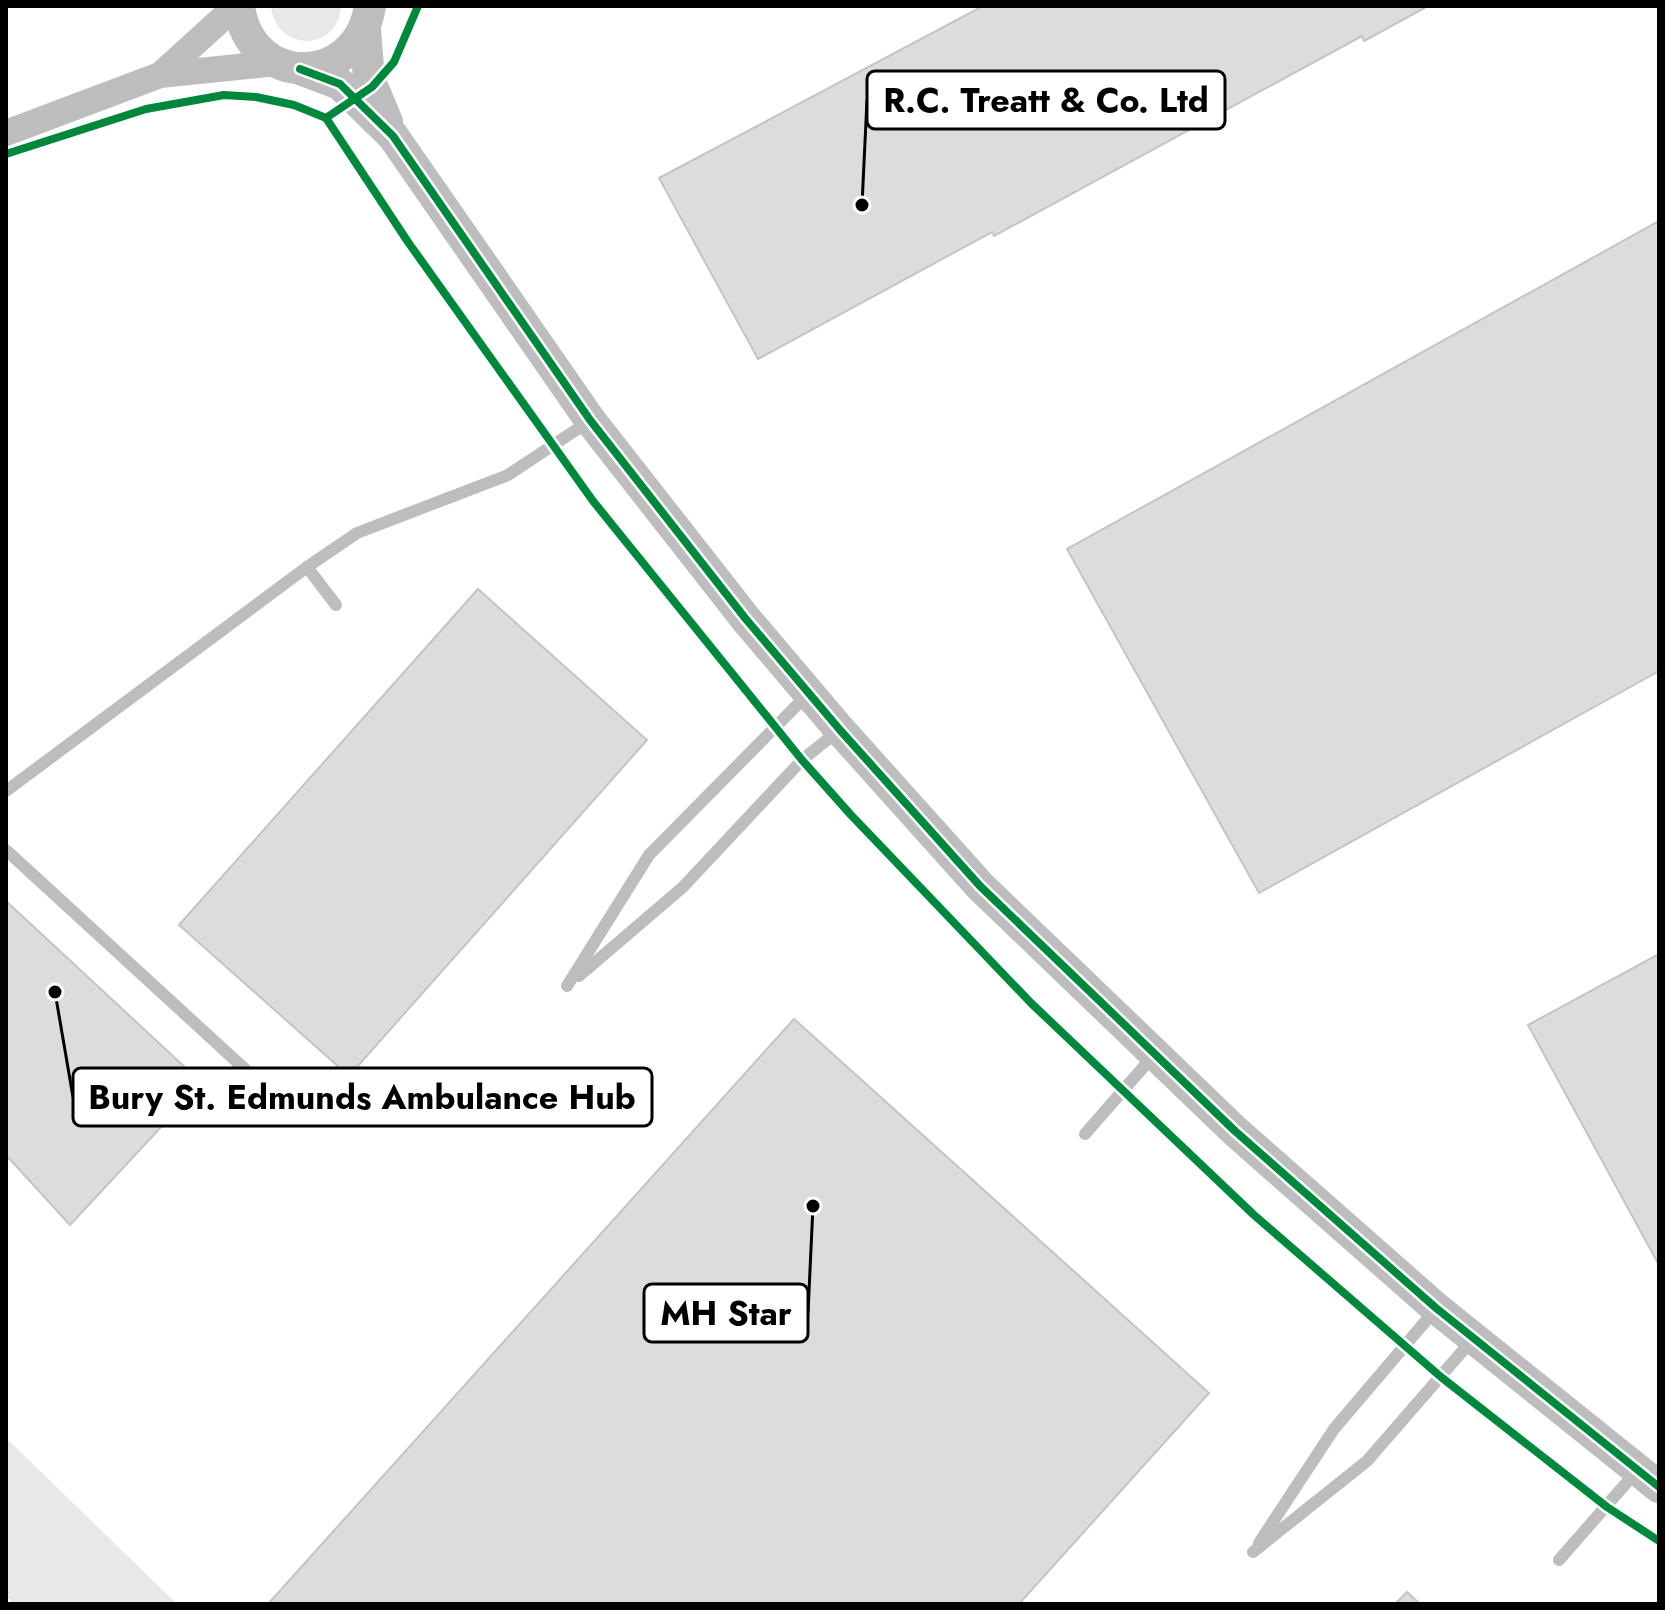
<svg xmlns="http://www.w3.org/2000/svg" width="1665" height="1610" font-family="Jost,sans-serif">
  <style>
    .green { fill: #e8e8e8 }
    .building { fill: #dcdcdc; stroke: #c4c4c4; stroke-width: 2 }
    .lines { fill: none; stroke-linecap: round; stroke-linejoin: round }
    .service { stroke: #bdbdbd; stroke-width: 12 }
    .minor { stroke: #bdbdbd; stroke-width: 26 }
    .tertiary { stroke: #bdbdbd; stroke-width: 32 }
    .cycleway-casing { stroke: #fff; stroke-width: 13 }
    .cycleway { stroke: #00873e; stroke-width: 8 }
    .leader { fill: none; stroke: #000; stroke-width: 3 }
    .callout-dot { fill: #000; stroke: #fff; stroke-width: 3 }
    .callout { fill: #fff; stroke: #000; stroke-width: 3 }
    .callout-label { font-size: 34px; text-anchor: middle; font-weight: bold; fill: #000 }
  </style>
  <rect width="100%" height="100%" fill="#fff"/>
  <g class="green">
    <path d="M 271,6 L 341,6 C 338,53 275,52 271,6 Z"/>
    <path d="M 6,1438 L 177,1604 L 13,1604 L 6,1595 Z"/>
  </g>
  <g class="building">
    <path d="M 983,6 L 1428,6 L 1364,41 L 1362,36 L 994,236 L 992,232 L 758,359 L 659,178 Z"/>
    <path d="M 1659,221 L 1659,671 L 1259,893 L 1067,549 Z"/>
    <path d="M 478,589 L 647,740 L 349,1076 L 179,925 Z"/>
    <path d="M 6,901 L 202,1083 L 70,1225 L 6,1155 Z"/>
    <path d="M 1659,954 L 1659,1265 L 1528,1025 Z"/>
    <path d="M 794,1019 L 1209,1393 L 1019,1604 L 268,1604 Z"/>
    <path d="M 1407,1592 L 1420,1604 L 1395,1604 Z"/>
  </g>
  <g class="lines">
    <g class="service">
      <path d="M 307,567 L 336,605"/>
      <path d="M 6,791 L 307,567 L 357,533 L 508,475 L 588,422"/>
      <path d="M 6,850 L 271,1093"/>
      <path d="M 579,976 L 683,887 L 802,760 L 838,731"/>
      <path d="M 567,986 L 649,855 L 808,694"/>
      <path d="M 1085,1134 L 1154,1055"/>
      <path d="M 1259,1543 L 1334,1429 L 1436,1309"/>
      <path d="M 1253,1552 L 1367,1461 L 1473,1339"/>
      <path d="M 1559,1560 L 1636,1472"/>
    </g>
    <g class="minor">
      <path d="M 160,75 L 236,6"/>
      <path d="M 6,133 L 160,75 L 277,63"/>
    </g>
    <g class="tertiary">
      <path d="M 239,6 C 250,89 357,89 370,6"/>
      <path d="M 365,30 L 369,79 L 387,122"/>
      <path d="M 300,69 L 340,84 L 393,136 L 590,420 L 745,618 L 840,730 L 980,886 L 1235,1131 L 1436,1308 L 1659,1487"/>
    </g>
    <g class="cycleway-casing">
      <g id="cycleway">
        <path d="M 300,69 L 340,84 L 393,136 L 590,420 L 745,618 L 840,730 L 980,886 L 1235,1131 L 1436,1308 L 1659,1487"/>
        <path d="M 326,118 L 372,87 L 394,62 L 418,6"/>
        <path d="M 6,154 L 146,109 L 224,95 L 256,97 L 294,105 L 326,118 L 408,242 L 593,501 L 802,760 L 851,815 L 1031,1003 L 1254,1215 L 1441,1377 L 1607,1507 L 1659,1541"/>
      </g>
    </g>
    <use href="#cycleway" class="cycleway"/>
  </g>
  <path class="leader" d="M862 205L867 100M55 992L73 1097M813 1206L808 1313"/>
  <g class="callout-dot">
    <circle cx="862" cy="205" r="8"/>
    <circle cx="55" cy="992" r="8"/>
    <circle cx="813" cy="1206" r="8"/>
  </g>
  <g class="callout">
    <rect x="867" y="71" width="358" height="58" rx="8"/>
    <rect x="73" y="1068" width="579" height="58" rx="8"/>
    <rect x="644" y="1284" width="164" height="58" rx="8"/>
  </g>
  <g class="callout-label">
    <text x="1046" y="112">R.C. Treatt &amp; Co. Ltd</text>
    <text x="362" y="1109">Bury St. Edmunds Ambulance Hub</text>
    <text x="726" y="1325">MH Star</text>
  </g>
  <rect width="1665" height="1610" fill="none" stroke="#000000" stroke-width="16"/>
</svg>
